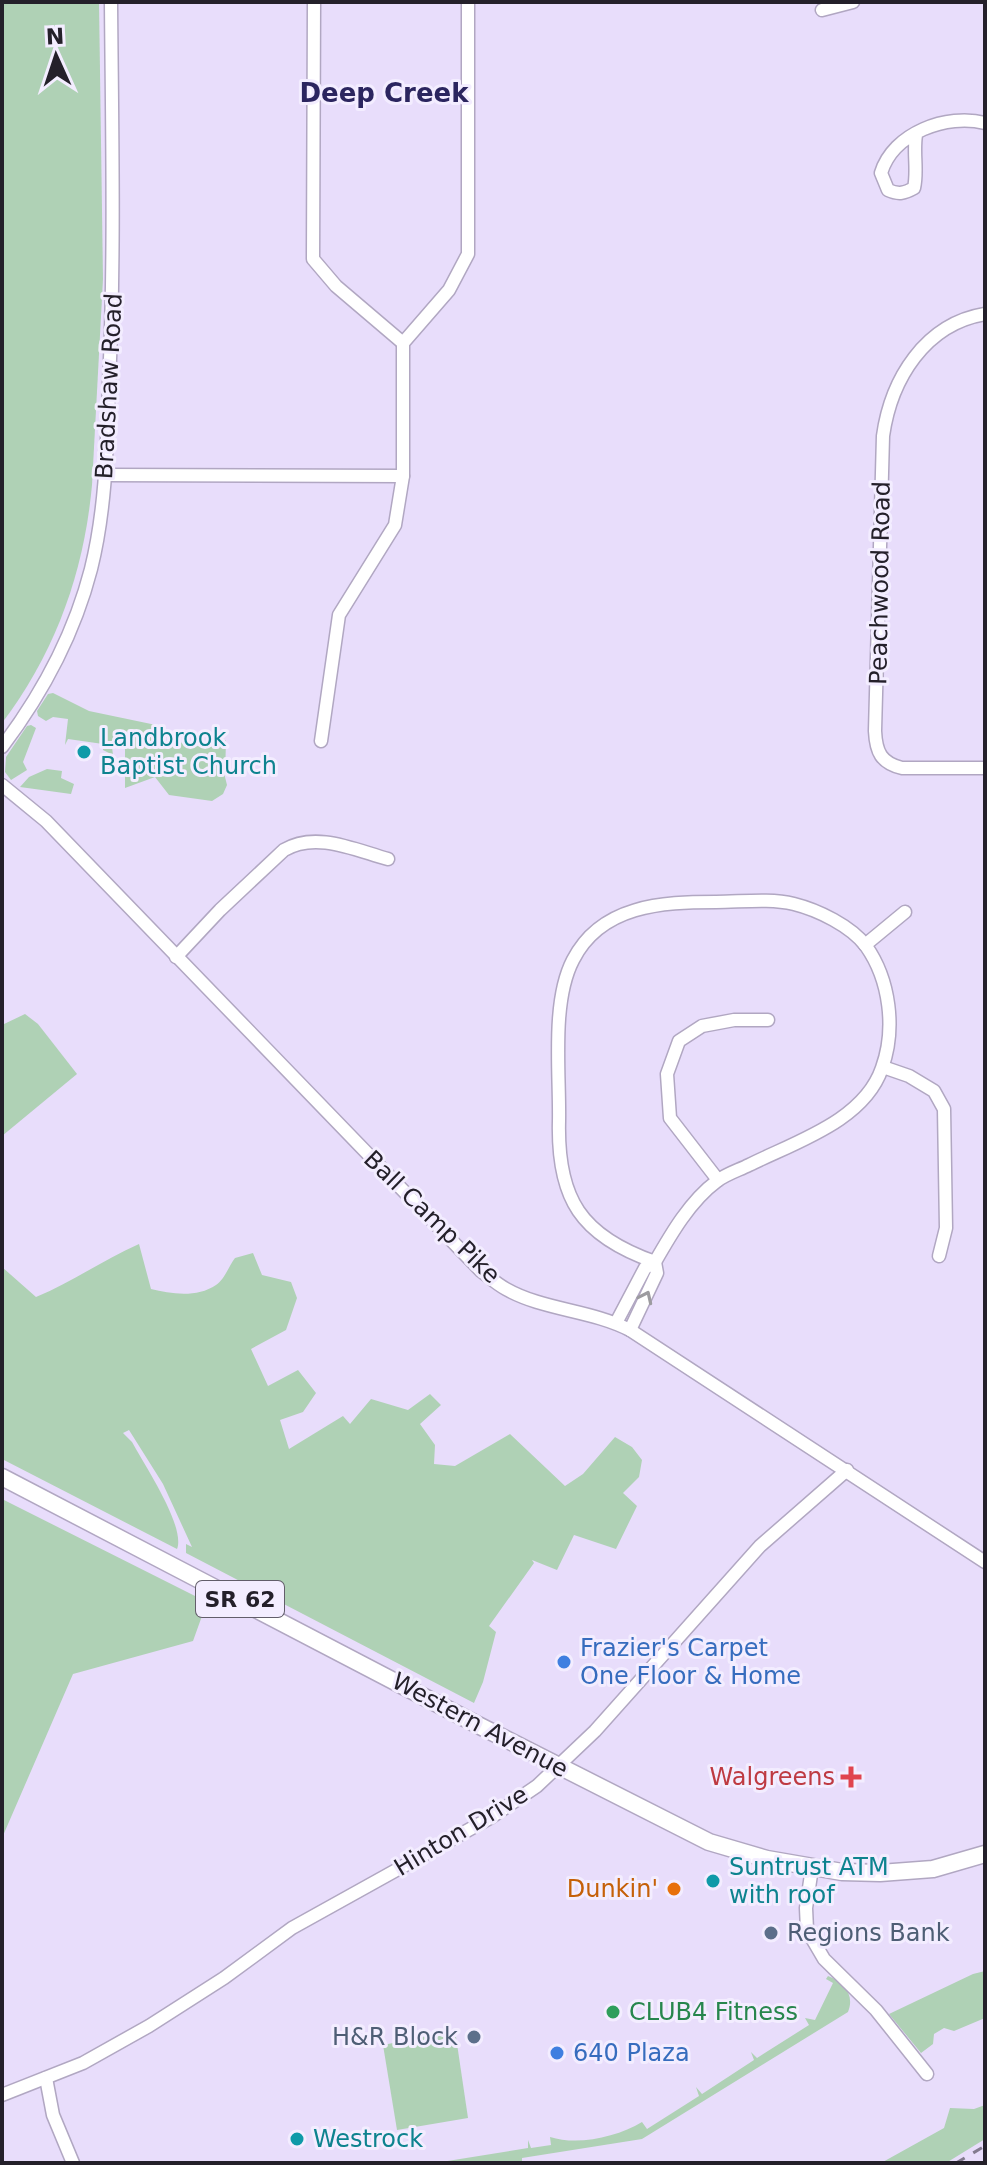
<svg xmlns="http://www.w3.org/2000/svg" width="987" height="2165" font-family="'DejaVu Sans',sans-serif">
  <style>
    .green { fill: #afd1b5 }
    .lines { fill: none; stroke-linecap: round; stroke-linejoin: round }
    .minor-casing { stroke: #b1a7c2; stroke-width: 15 }
    .major-casing { stroke: #b1a7c2; stroke-width: 19 }
    .minor { stroke: #fff; stroke-width: 12 }
    .major { stroke: #fff; stroke-width: 16 }
    .rail { stroke: #837b8f; stroke-width: 3; stroke-dasharray: 10 10; stroke-linecap: butt }
    .oneway { stroke: #9c9b9f }
    .culture-dot { fill: #0f9aa8; stroke: #f3edff; stroke-width: 3 }
    .shop-dot { fill: #3f7fe0; stroke: #f3edff; stroke-width: 3 }
    .health-dot { fill: #e0444e; stroke: #f3edff; stroke-width: 3 }
    .food-dot { fill: #e8710a; stroke: #f3edff; stroke-width: 3 }
    .service-dot { fill: #5c6f8a; stroke: #f3edff; stroke-width: 3 }
    .leisure-dot { fill: #2e9e5b; stroke: #f3edff; stroke-width: 3 }
    .labels { text-anchor: middle; stroke-width: 6; stroke-linejoin: round; paint-order: stroke }
    .shield { fill: #f3edff; stroke: #625e6a; stroke-width: 2 }
    .shield-label { font-size: 22px; font-weight: bold; fill: #24202a }
    .street-label { font-size: 24px; fill: #24202a; stroke: #f3edff }
    .culture-label { font-size: 24px; fill: #0d838f; stroke: #f3edff; text-anchor: start }
    .shop-label { font-size: 24px; fill: #366cbe; stroke: #f3edff; text-anchor: start }
    .health-label { font-size: 24px; fill: #be3a42; stroke: #f3edff; text-anchor: end }
    .food-label { font-size: 24px; fill: #c56008; stroke: #f3edff; text-anchor: end }
    .service-label { font-size: 24px; fill: #4e5e75; stroke: #f3edff; text-anchor: start }
    .leisure-label { font-size: 24px; fill: #27864d; stroke: #f3edff; text-anchor: start }
    .neighbourhood-label { font-size: 26px; font-weight: bold; fill: #2b255f; stroke: #f3edff }
  </style>
  <rect width="100%" height="100%" fill="#e8ddfb"/>
  <g class="green">
    <path d="M 2,2 L 99,2 L 103,279 L 92,485 C 84,573 55,653 2,723 Z"/>
    <path d="M 53,693 L 89,711 L 156,725 L 154,736 L 159,748 C 163,747 167,744 172,743 C 188,739 206,756 226,740 L 225,777 L 227,785 L 223,794 L 212,801 L 169,795 L 155,777 L 125,788 L 125,748 L 112,747 L 113,755 L 103,750 L 103,744 L 68,739 L 65,745 L 68,719 L 53,717 L 46,721 L 38,716 L 37,711 L 48,694 Z"/>
    <path d="M 31,725 L 36,728 L 23,762 L 27,770 L 11,780 L 5,772 L 6,757 L 27,726 Z"/>
    <path d="M 47,769 L 62,771 L 61,778 L 74,784 L 71,794 L 20,787 L 29,777 Z"/>
    <path d="M 25,1014 L 38,1024 L 77,1074 L 2,1136 L 2,1025 Z"/>
    <path d="M 139,1244 L 151,1289 C 171,1294 197,1298 216,1285 C 224,1280 229,1266 235,1258 L 253,1253 L 262,1275 L 291,1282 L 297,1298 L 286,1330 L 251,1349 L 268,1386 L 298,1370 L 316,1393 L 303,1412 L 280,1420 L 289,1449 L 343,1416 L 350,1424 L 371,1399 L 408,1410 L 430,1394 L 441,1405 L 420,1424 L 435,1445 L 434,1464 L 455,1466 L 510,1434 L 565,1486 L 583,1474 L 615,1437 L 632,1447 L 642,1460 L 639,1477 L 623,1493 L 637,1506 L 616,1549 L 574,1535 L 557,1570 L 532,1560 L 534,1563 L 489,1626 L 496,1632 L 483,1682 L 474,1703 L 186,1553 L 186,1544 L 192,1547 L 163,1484 L 129,1430 L 123,1433 L 132,1442 C 144,1464 186,1527 177,1549 L 2,1459 L 2,1267 L 36,1297 C 72,1282 103,1260 139,1244 Z"/>
    <path d="M 2,1499 L 207,1602 L 193,1641 L 73,1674 L 2,1838 Z"/>
    <path d="M 985,1971 L 985,2018 L 954,2031 L 944,2028 L 934,2034 L 933,2044 L 921,2053 L 889,2014 L 973,1974 Z"/>
    <path d="M 828,1976 C 844,1982 855,1995 848,2012 L 642,2139 L 522,2158 L 522,2163 L 435,2163 L 528,2148 L 528,2140 L 531,2148 L 551,2145 L 550,2137 C 578,2146 617,2137 642,2122 L 647,2129 L 699,2096 L 696,2087 L 702,2094 L 754,2060 L 751,2052 L 757,2058 L 809,2025 L 805,2018 L 815,2020 L 833,1983 L 826,1979 Z"/>
    <path d="M 452,2031 L 456,2037 L 468,2118 L 397,2130 L 383,2045 Z"/>
    <path d="M 985,2105 L 985,2139 L 946,2163 L 881,2163 L 944,2128 L 950,2108 L 974,2109 Z"/>
  </g>
  <g class="lines">
    <g class="minor-casing">
      <g id="minor">
        <path d="M 314,2 L 313,259 L 336,286 L 403,343"/>
        <path d="M 822,10 L 853,2"/>
        <path d="M 916,135 C 913,153 918,171 914,188 C 905,193 899,195 888,190 L 881,173 C 893,133 947,113 985,123"/>
        <path d="M 985,314 C 925,324 891,379 883,436 L 875,731 C 876,752 881,763 902,768 L 985,768"/>
        <path d="M 105,475 L 403,476"/>
        <path d="M 321,741 L 339,615 L 395,525 L 403,476 L 403,343 L 449,290 L 468,254 L 468,2"/>
        <path d="M 2,747 C 42,694 74,635 91,569 C 106,509 107,446 109,383 C 115,256 112,129 111,2"/>
        <path d="M 2,785 L 46,821 L 481,1271 C 489,1277 497,1284 506,1289 C 543,1310 591,1310 630,1330 L 985,1562"/>
        <path d="M 865,945 L 905,912"/>
        <path d="M 176,957 L 220,910 L 284,850 C 316,831 355,850 388,859"/>
        <path d="M 883,1067 L 909,1076 L 934,1091 L 944,1109 L 946,1228 L 939,1256"/>
        <path d="M 718,1180 L 670,1118 L 667,1074 L 679,1041 L 702,1026 L 734,1020 L 768,1020"/>
        <path d="M 616,1323 L 645,1268 L 655,1262 C 671,1234 690,1201 717,1181 C 726,1174 739,1170 749,1165 C 795,1142 864,1121 882,1068 C 896,1029 890,980 866,946 C 851,926 818,910 794,904 C 769,898 741,902 716,902 C 662,902 601,905 573,960 C 551,1002 560,1074 559,1121 C 557,1199 581,1236 655,1262"/>
        <path d="M 630,1330 L 657,1273 L 655,1262"/>
        <path d="M 812,1868 L 806,1908 L 807,1930 L 824,1959 L 876,2010 L 927,2074"/>
        <path d="M 46,2078 L 53,2115 L 73,2163"/>
        <path d="M 2,2095 L 83,2063 L 149,2026 L 224,1978 L 292,1928 L 490,1818 L 537,1786 L 595,1731 L 760,1546 L 847,1470"/>
      </g>
    </g>
    <g class="major-casing">
      <path id="major" d="M 2,1477 L 476,1724 L 709,1842 L 767,1859 L 842,1872 L 880,1873 L 933,1869 L 985,1854"/>
    </g>
    <use href="#minor" class="minor"/>
    <use href="#major" class="major"/>
    <path class="rail" d="M 956,2163 L 985,2146"/>
  </g>
  <defs><path id="oneway-chevron" d="M-2-3.5L2.5 0L-2 3.5" fill="none" stroke-width="1.6" stroke-linecap="round" stroke-linejoin="round" transform="scale(2)"/></defs>
  <use class="oneway" href="#oneway-chevron" transform="translate(646 1297) rotate(-65)"/>
  <g class="culture-dot">
    <circle cx="84" cy="752" r="8"/>
    <circle cx="713" cy="1881" r="8"/>
    <circle cx="297" cy="2139" r="8"/>
  </g>
  <g class="shop-dot">
    <circle cx="564" cy="1662" r="8"/>
    <circle cx="557" cy="2053" r="8"/>
  </g>
  <path class="health-dot" d="M847 1765h8v8h8v8h-8v8h-8v-8h-8v-8h8z"/>
  <circle class="food-dot" cx="674" cy="1889" r="8"/>
  <g class="service-dot">
    <circle cx="771" cy="1933" r="8"/>
    <circle cx="474" cy="2037" r="8"/>
  </g>
  <circle class="leisure-dot" cx="613" cy="2012" r="8"/>
  <g class="labels">
    <rect class="shield" x="196" y="1581" width="88" height="36" rx="6"/>
    <g class="shield-label">
      <text x="240" y="1607">SR 62</text>
    </g>
    <g class="street-label">
      <text transform="translate(109 386) rotate(-87)" y="8">Bradshaw Road</text>
      <text transform="translate(880 583) rotate(-89)" y="8">Peachwood Road</text>
      <text transform="translate(432 1217) rotate(44)" y="8">Ball Camp Pike</text>
      <text transform="translate(480 1725) rotate(28)" y="8">Western Avenue</text>
      <text transform="translate(461 1831) rotate(-31)" y="8">Hinton Drive</text>
    </g>
    <g class="culture-label">
      <text x="100" y="746">Landbrook<tspan x="100" dy="28">Baptist Church</tspan></text>
      <text x="729" y="1875">Suntrust ATM<tspan x="729" dy="28">with roof</tspan></text>
      <text x="313" y="2147">Westrock</text>
    </g>
    <g class="shop-label">
      <text x="580" y="1656">Frazier's Carpet<tspan x="580" dy="28">One Floor &amp; Home</tspan></text>
      <text x="573" y="2061">640 Plaza</text>
    </g>
    <g class="health-label">
      <text x="835" y="1785">Walgreens</text>
    </g>
    <g class="food-label">
      <text x="658" y="1897">Dunkin'</text>
    </g>
    <g class="service-label">
      <text x="787" y="1941">Regions Bank</text>
      <text x="458" y="2045" text-anchor="end">H&amp;R Block</text>
    </g>
    <g class="leisure-label">
      <text x="629" y="2020">CLUB4 Fitness</text>
    </g>
    <g class="neighbourhood-label">
      <text x="384" y="102">Deep Creek</text>
    </g>
  </g>
  <rect width="987" height="2165" fill="none" stroke="#24202a" stroke-width="8"/>
  <g transform="translate(56 56) rotate(357)" stroke="#f3edff" stroke-width="6" paint-order="stroke">
  <path d="M0-6L14 30L0 20L-14 30Z" fill="#24202a"/>
  <text y="-12" font-size="22" font-weight="bold" text-anchor="middle" fill="#24202a">N</text>
  </g>
</svg>
